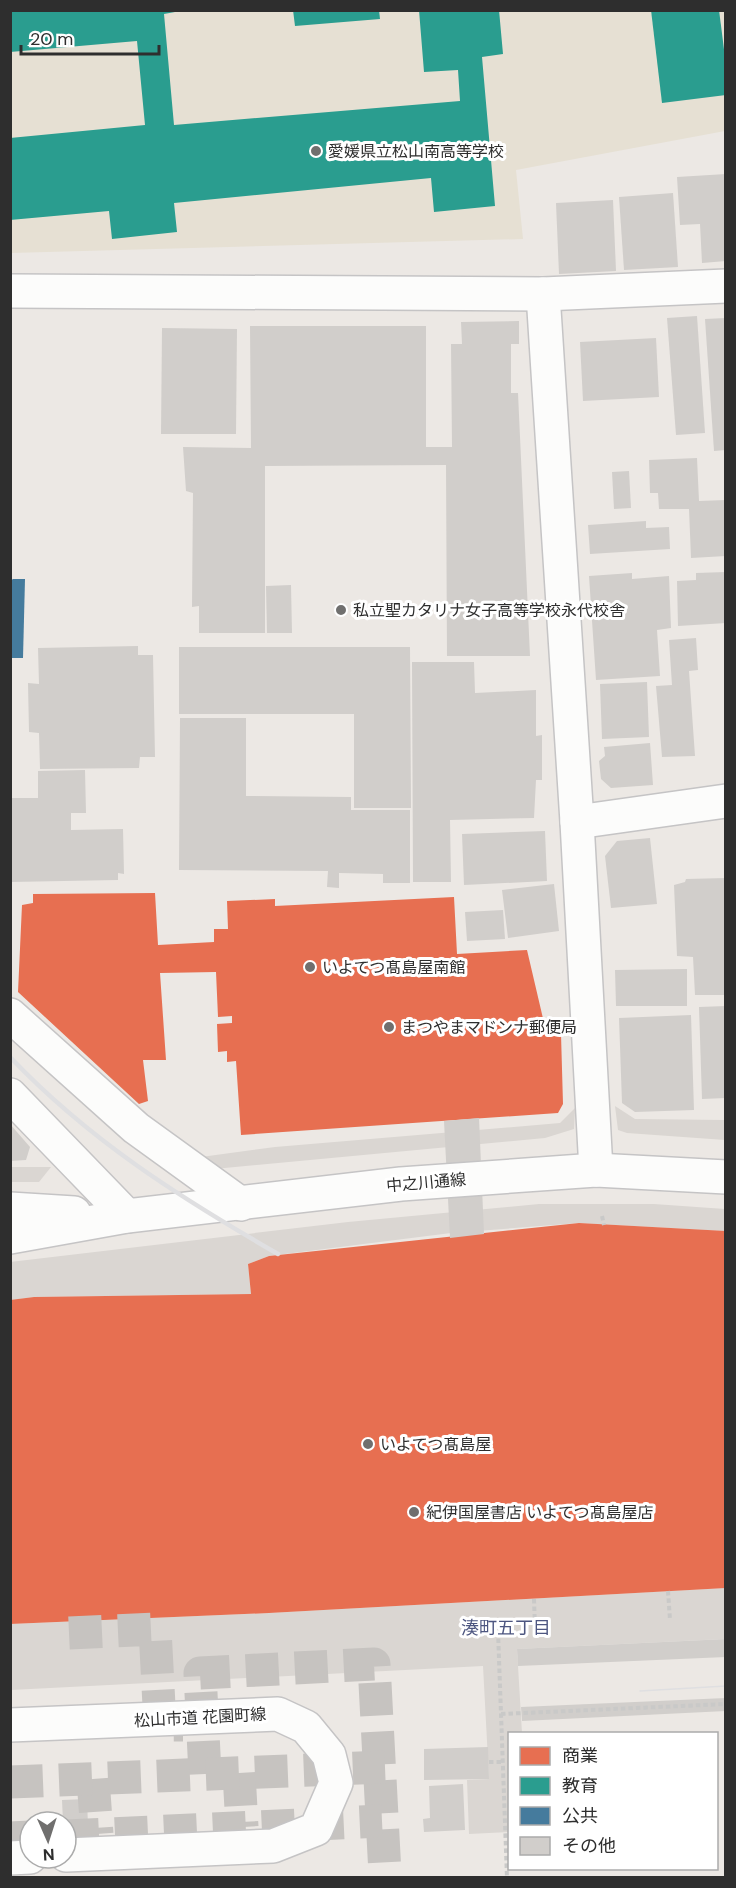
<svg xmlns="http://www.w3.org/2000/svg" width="736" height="1888" font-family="'DM Sans','Noto Sans JP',sans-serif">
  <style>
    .education { fill: #e6e0d3 }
    .plaza { fill: #dad6d2 }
    .shops { fill: #e76f51 }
    .schools { fill: #2a9d8f }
    .public { fill: #457b9d }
    .building { fill: #d1cecb }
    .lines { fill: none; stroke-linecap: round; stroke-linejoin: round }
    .minor-tunnel { stroke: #c6c3c0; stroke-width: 33; stroke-dasharray: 33 16; stroke-linecap: butt }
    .minor-casing { stroke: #c5c4c5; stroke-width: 36 }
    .path { stroke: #c9c9c8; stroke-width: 4; stroke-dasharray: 4.5 3; stroke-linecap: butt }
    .minor { stroke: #fcfcfb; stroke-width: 33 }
    .tram { stroke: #dfdfe1; stroke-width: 1.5 }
    .rail { stroke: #dfdfe1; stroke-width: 4.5 }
    .poi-dot { fill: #706f6e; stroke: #fff; stroke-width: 2 }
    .labels { text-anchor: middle; stroke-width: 6; stroke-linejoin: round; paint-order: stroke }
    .poi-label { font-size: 16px; fill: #2e2e2e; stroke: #fff; text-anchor: start }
    .street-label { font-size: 16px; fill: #2e2e2e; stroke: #fff }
    .neighbourhood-label { font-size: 18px; fill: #4d5680; stroke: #fff }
  </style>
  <rect width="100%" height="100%" fill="#ece8e4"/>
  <path class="education" d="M 10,11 L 725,11 L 725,131 L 516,170 L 523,239 L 11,253 Z"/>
  <g class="plaza">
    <path d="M 615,1106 L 635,1119 L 725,1120 L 725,1140 L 627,1133 L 618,1130 Z"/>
    <path d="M 575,1108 L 574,1129 L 545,1138 L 214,1169 L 201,1157 L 275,1147 L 560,1123 Z"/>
    <path d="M 11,1167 L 51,1167 L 39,1182 L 11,1182 Z"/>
    <path d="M 539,1204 L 654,1204 L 725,1209 L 725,1231 L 579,1223 L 451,1233 L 269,1256 L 248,1264 L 251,1294 L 34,1297 L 11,1300 L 10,1262 L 348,1222 Z"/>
    <path d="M 725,1588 L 725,1639 L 517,1649 L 522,1733 L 510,1734 L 509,1832 L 469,1834 L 467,1780 L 489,1779 L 483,1666 L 11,1690 L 11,1624 L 269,1613 Z"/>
  </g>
  <g class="shops">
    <path d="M 155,893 L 158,945 L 214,942 L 214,929 L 228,929 L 227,901 L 275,899 L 275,906 L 454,897 L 457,954 L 527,950 L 545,1027 L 557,1028 L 561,1034 L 563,1104 L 558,1113 L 241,1135 L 236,1061 L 227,1062 L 227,1051 L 218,1052 L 217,1024 L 232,1023 L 232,1016 L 218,1017 L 216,972 L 160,973 L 166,1060 L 143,1060 L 148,1101 L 139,1104 L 18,992 L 22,905 L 33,903 L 33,894 Z"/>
    <path d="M 579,1223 L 726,1231 L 726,1588 L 269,1613 L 10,1624 L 10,1300 L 34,1297 L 251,1294 L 248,1264 L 269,1256 Z"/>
  </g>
  <g class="schools">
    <path d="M 10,10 L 186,10 L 164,14 L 174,125 L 460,101 L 458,70 L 424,72 L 419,10 L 499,10 L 503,54 L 482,57 L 495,206 L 434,212 L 431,178 L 174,203 L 177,232 L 112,239 L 109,211 L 10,220 L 10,138 L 145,125 L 137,41 L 10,52 Z"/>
    <path d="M 293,10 L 379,10 L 380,19 L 295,26 Z"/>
    <path d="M 651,10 L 719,10 L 726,65 L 726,95 L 662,103 Z"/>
  </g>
  <path class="public" d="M 13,579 L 25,579 L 23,658 L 10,658 L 10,581 Z"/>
  <g class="building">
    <path d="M 726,174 L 726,261 L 702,263 L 700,224 L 680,225 L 677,177 Z"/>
    <path d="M 673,193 L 678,267 L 624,270 L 619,197 Z"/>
    <path d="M 613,200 L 616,271 L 559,274 L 556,203 Z"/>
    <path d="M 697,316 L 705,433 L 676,435 L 667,318 Z"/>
    <path d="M 726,318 L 726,450 L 714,451 L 705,319 Z"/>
    <path d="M 519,321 L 519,344 L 511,344 L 511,393 L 518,393 L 530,656 L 447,656 L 446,465 L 265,466 L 265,633 L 199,633 L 199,606 L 192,607 L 193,493 L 186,491 L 183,447 L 251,448 L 250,326 L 426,326 L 426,447 L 452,447 L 451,344 L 462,344 L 461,322 Z"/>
    <path d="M 162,328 L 237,329 L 236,434 L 161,434 Z"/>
    <path d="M 656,338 L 659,397 L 583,401 L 580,342 Z"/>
    <path d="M 697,458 L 699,501 L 726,500 L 726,556 L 691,558 L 689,509 L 659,509 L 658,493 L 650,493 L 649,460 Z"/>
    <path d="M 629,471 L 631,508 L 614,509 L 612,472 Z"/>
    <path d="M 646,521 L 646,528 L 669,527 L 670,549 L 590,554 L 588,525 Z"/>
    <path d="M 726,572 L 726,623 L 678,626 L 677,581 L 696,580 L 696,573 Z"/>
    <path d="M 632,573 L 632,579 L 669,576 L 671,628 L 657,630 L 660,676 L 596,680 L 589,576 Z"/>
    <path d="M 291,585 L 292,633 L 267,633 L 266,586 Z"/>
    <path d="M 696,638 L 698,670 L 689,671 L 695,756 L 662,757 L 656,686 L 672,685 L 669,640 Z"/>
    <path d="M 138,646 L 138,655 L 153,655 L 155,757 L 140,757 L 139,768 L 40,769 L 39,733 L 29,732 L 28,683 L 39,684 L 38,648 Z"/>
    <path d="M 179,647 L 410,647 L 411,808 L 354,808 L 354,714 L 179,714 Z"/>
    <path d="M 412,662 L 474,662 L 475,693 L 536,690 L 536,736 L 542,735 L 542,780 L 536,780 L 534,818 L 450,820 L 451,882 L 413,882 Z"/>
    <path d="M 647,682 L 649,737 L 602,739 L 600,684 Z"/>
    <path d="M 180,718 L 246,718 L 246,796 L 351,797 L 351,810 L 410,810 L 410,883 L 383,883 L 383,874 L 339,873 L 339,888 L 327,887 L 328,871 L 179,870 Z"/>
    <path d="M 650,743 L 653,785 L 611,788 L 601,779 L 599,761 L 605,756 L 604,747 Z"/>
    <path d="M 85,770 L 86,813 L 71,813 L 71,830 L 123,829 L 124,874 L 118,873 L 118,880 L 10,882 L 12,798 L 38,798 L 38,771 Z"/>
    <path d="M 545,831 L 547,881 L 464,885 L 462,834 Z"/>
    <path d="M 650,838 L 657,904 L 611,908 L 605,856 L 617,841 Z"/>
    <path d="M 726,878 L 726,995 L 695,995 L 693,957 L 677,956 L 674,885 L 685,882 L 686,879 Z"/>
    <path d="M 554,884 L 559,931 L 508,938 L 502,890 Z"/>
    <path d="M 503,910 L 505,939 L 467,941 L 465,912 Z"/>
    <path d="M 687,969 L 687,1006 L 616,1006 L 615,970 Z"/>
    <path d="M 726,1006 L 726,1098 L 702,1099 L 699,1007 Z"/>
    <path d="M 691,1015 L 694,1110 L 635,1112 L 622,1103 L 619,1018 Z"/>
    <path d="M 479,1118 L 484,1234 L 450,1238 L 444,1121 Z"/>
    <path d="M 10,1124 L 30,1147 L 26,1160 L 10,1161 Z"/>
    <path d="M 726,1639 L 726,1657 L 518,1666 L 517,1649 Z"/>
    <path d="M 726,1698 L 726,1711 L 522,1721 L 521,1707 Z"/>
    <path d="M 488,1747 L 489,1779 L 424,1780 L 424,1749 Z"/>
    <path d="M 463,1784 L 465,1830 L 424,1832 L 423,1819 L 430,1818 L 429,1786 Z"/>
    <path d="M 87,1799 L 88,1826 L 66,1827 L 66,1822 L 63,1822 L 62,1800 Z"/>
  </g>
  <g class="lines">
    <g class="minor-tunnel">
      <path d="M 69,1633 L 155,1629 L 160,1725 L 183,1725"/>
      <path d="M 239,1773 L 242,1827"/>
      <path d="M 205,1774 L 200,1673 L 374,1664 L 385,1874"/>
      <path d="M 93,1779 L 97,1834"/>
      <path d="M 10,1782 L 385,1767"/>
      <path d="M 66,1836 L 382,1821"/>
      <path d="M 10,1838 L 30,1837"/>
    </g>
    <g class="minor-casing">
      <g id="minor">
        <path d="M 10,291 L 543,294 L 726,286"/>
        <path d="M 543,294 L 577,822 L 596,1170"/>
        <path d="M 577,822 L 726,801"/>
        <path d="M 10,1015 L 136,1128 L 241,1204"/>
        <path d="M 10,1095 L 127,1216"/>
        <path d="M 10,1209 L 74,1213"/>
        <path d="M 10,1237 L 127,1216 L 401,1184 L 596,1170 L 726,1177"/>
        <path d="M 10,1725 L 278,1714 L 306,1727 L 329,1755 L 336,1783 L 316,1829 L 273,1846 L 66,1855"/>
        <path d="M 10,1858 L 30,1857"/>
      </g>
    </g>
    <g class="path">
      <path d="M 602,1216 L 604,1225"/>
      <path d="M 668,1591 L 670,1620"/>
      <path d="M 534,1599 L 535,1628"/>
      <path d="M 498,1631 L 507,1878"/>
      <path d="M 501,1714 L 726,1704"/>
      <path d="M 489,1762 L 503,1762"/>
    </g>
    <use href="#minor" class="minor"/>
    <path class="tram" d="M 640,1691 L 726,1686"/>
    <path class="rail" d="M 10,1057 C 89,1140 179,1197 278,1254"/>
  </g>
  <g class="poi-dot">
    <circle cx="316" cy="151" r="6"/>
    <circle cx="341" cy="610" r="6"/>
    <circle cx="310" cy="967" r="6"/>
    <circle cx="389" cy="1027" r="6"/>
    <circle cx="368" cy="1444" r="6"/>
    <circle cx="414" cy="1512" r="6"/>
  </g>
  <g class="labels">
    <g class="poi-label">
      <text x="328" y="157">愛媛県立松山南高等学校</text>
      <text x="353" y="616">私立聖カタリナ女子高等学校永代校舎</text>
      <text x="322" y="973">いよてつ髙島屋南館</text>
      <text x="401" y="1033">まつやまマドンナ郵便局</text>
      <text x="380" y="1450">いよてつ髙島屋</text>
      <text x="426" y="1518">紀伊国屋書店 いよてつ髙島屋店</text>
    </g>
    <g class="street-label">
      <text transform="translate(426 1182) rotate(-5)" y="6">中之川通線</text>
      <text transform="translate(200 1717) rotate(-3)" y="6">松山市道 花園町線</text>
    </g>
    <g class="neighbourhood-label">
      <text x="506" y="1634">湊町五丁目</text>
    </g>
  </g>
  <rect width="736" height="1888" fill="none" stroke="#2e2e2e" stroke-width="24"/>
  <rect x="508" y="1732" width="210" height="138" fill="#ffffff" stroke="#ababab" stroke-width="1.5"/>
  <rect x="520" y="1747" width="30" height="18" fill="#e76f51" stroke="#ababab" stroke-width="1.5"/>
  <text x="562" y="1762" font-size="18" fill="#2e2e2e">商業</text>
  <rect x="520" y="1777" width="30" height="18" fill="#2a9d8f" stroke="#ababab" stroke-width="1.5"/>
  <text x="562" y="1792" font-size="18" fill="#2e2e2e">教育</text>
  <rect x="520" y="1807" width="30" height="18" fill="#457b9d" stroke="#ababab" stroke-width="1.5"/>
  <text x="562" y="1822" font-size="18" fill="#2e2e2e">公共</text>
  <rect x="520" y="1837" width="30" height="18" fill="#d1cecb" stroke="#ababab" stroke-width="1.5"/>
  <text x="562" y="1852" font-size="18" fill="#2e2e2e">その他</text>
  <g transform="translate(48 1840) rotate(177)"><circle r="28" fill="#ffffff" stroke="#ababab" stroke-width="1.5"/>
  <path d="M0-4.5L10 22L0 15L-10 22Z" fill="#706f6e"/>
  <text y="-9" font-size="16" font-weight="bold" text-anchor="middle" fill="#2e2e2e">N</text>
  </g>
  <path d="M21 45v9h138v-9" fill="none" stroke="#2e2e2e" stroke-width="3"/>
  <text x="30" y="45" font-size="18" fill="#2e2e2e" stroke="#ffffff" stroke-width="4.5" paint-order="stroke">20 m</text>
</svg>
